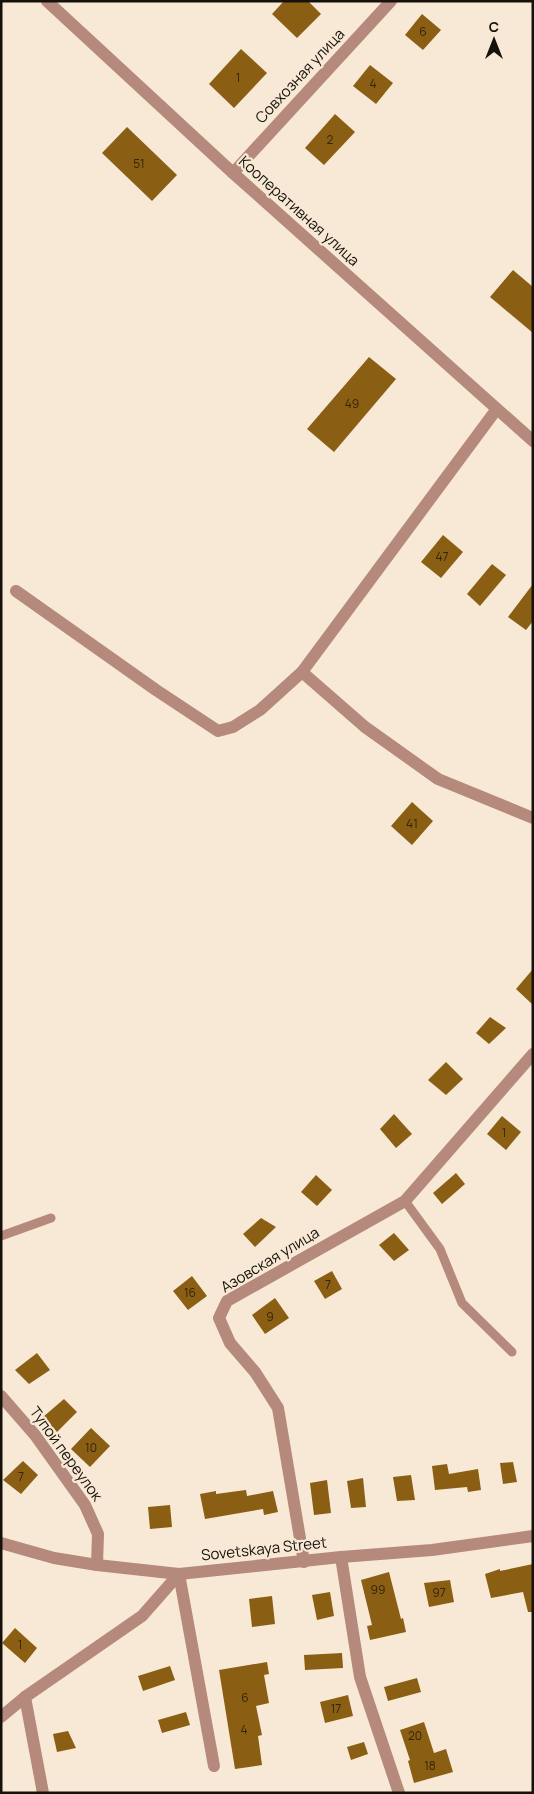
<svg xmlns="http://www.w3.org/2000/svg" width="534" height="1794" font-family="Manrope,sans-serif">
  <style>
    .building { fill: #8a5e13 }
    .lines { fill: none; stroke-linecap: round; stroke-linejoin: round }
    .service { stroke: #b5897b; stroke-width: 9 }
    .minor { stroke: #b5897b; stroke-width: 12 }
    .tertiary { stroke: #b5897b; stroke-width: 12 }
    .labels { text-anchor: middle; stroke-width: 4.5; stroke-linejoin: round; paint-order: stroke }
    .number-label { font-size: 12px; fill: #33240c }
    .street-label { font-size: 15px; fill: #16110a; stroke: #f8e9d6 }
  </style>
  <rect width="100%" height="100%" fill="#f8e9d6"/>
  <g class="building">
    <path d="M 284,1 L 308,1 L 321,14 L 297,38 L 272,14 Z"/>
    <path d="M 422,14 L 441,30 L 423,50 L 405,35 Z"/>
    <path d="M 241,49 L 267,73 L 234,108 L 209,84 Z"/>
    <path d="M 370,65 L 393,83 L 376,104 L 353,86 Z"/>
    <path d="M 335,114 L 355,132 L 324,165 L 305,148 Z"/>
    <path d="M 127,127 L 177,175 L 152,201 L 102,153 Z"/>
    <path d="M 513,270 L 533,287 L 533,333 L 490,297 Z"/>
    <path d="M 369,357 L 396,379 L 334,452 L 307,429 Z"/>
    <path d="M 443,535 L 463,552 L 441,578 L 421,562 Z"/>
    <path d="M 492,564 L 506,575 L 480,606 L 467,594 Z"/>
    <path d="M 533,584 L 533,621 L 526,630 L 508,617 Z"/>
    <path d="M 412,802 L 433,821 L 412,845 L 391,826 Z"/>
    <path d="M 533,969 L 533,1005 L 516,989 Z"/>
    <path d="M 490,1017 L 506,1028 L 489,1044 L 476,1033 Z"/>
    <path d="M 446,1062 L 463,1079 L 446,1095 L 428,1080 Z"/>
    <path d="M 394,1114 L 412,1134 L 396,1148 L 380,1129 Z"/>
    <path d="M 502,1116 L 521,1132 L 506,1150 L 487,1134 Z"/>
    <path d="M 456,1173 L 465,1184 L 442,1204 L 433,1193 Z"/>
    <path d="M 316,1175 L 332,1190 L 317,1206 L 301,1192 Z"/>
    <path d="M 261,1218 L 276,1227 L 255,1247 L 243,1234 Z"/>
    <path d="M 394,1233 L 409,1250 L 394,1261 L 379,1245 Z"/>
    <path d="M 332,1271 L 342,1289 L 325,1299 L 314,1281 Z"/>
    <path d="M 192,1276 L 207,1296 L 188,1310 L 173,1291 Z"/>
    <path d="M 275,1298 L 289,1318 L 265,1334 L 252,1315 Z"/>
    <path d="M 37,1353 L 50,1370 L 29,1384 L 15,1370 Z"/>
    <path d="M 64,1399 L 77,1412 L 57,1432 L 43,1417 Z"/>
    <path d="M 91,1428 L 110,1446 L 90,1467 L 71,1449 Z"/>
    <path d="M 23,1461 L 38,1475 L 21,1494 L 3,1480 Z"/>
    <path d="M 513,1462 L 517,1482 L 503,1484 L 500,1463 Z"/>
    <path d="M 447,1464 L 449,1474 L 478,1469 L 481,1490 L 468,1492 L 467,1487 L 435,1490 L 432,1466 Z"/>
    <path d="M 411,1475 L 415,1500 L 397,1501 L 393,1477 Z"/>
    <path d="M 363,1478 L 366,1507 L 351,1508 L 347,1481 Z"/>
    <path d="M 327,1480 L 331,1513 L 314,1515 L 310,1483 Z"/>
    <path d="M 246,1490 L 247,1496 L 273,1491 L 278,1512 L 264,1515 L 263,1509 L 205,1519 L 200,1494 L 216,1491 L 216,1494 Z"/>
    <path d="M 170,1505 L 172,1527 L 150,1529 L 148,1507 Z"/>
    <path d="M 533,1564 L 533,1612 L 528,1612 L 523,1592 L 491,1598 L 485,1574 L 500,1569 L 500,1571 Z"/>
    <path d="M 389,1572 L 401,1619 L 403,1618 L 406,1632 L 370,1640 L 367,1626 L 372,1625 L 361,1580 Z"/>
    <path d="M 450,1580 L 454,1602 L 429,1607 L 424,1583 Z"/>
    <path d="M 330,1592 L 334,1616 L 317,1620 L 312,1595 Z"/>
    <path d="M 272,1596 L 275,1624 L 252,1627 L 249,1599 Z"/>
    <path d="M 15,1628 L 37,1648 L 25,1663 L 2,1643 Z"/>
    <path d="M 342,1653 L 343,1668 L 305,1670 L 304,1655 Z"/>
    <path d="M 267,1662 L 269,1674 L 264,1675 L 269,1703 L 256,1706 L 262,1735 L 258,1736 L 262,1765 L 235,1769 L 219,1670 Z"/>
    <path d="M 170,1666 L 175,1680 L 143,1691 L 138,1676 Z"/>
    <path d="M 417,1678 L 421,1692 L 388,1701 L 384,1687 Z"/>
    <path d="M 348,1695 L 353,1716 L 325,1723 L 320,1702 Z"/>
    <path d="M 186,1712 L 190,1725 L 162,1733 L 158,1720 Z"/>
    <path d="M 424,1722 L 434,1753 L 446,1749 L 453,1772 L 414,1783 L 408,1761 L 410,1760 L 400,1730 Z"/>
    <path d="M 68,1731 L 76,1748 L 57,1752 L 53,1734 Z"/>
    <path d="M 364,1742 L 368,1754 L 351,1760 L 347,1747 Z"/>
  </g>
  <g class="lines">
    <g class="service">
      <path d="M 405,1201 L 440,1249 L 462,1303 L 512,1352"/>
      <path d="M 1,1236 L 51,1218"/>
    </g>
    <g class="minor">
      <path d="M 47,1 L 233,173 L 533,441"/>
      <path d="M 233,173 L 391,1"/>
      <path d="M 16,591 L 156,690 L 218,731 L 233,727 L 260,710 L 302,672 L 496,410"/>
      <path d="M 302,672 L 365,727 L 438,779 L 533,818"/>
      <path d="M 1,1396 L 35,1435 L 85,1505 L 98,1534 L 97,1565"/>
      <path d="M 341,1557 L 360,1677 L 399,1793"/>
      <path d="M 304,1562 L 278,1408 L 255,1372 L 230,1343 L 219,1318 L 227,1301 L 405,1201 L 533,1054"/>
      <path d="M 179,1574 L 214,1766"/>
      <path d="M 25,1697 L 43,1793"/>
      <path d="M 1,1717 L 25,1697 L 142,1616 L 179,1574"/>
    </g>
    <path class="tertiary" d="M 1,1543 L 54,1558 L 97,1565 L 179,1574 L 341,1557 L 432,1550 L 533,1536"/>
  </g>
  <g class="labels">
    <g class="number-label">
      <text x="423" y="36">6</text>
      <text x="238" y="82">1</text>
      <text x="373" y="88">4</text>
      <text x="330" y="144">2</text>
      <text x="139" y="168">51</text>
      <text x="352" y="408">49</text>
      <text x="442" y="561">47</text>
      <text x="412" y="828">41</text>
      <text x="504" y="1137">1</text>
      <text x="328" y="1289">7</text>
      <text x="190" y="1297">16</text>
      <text x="270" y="1321">9</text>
      <text x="91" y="1452">10</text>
      <text x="21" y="1481">7</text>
      <text x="378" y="1594">99</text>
      <text x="439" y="1597">97</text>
      <text x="20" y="1649">1</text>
      <text x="245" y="1702">6</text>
      <text x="336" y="1713">17</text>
      <text x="244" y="1734">4</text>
      <text x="415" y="1740">20</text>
      <text x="430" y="1770">18</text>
    </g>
    <g class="street-label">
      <text transform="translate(300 76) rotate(-47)" y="5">Совхозная улица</text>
      <text transform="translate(299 211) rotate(42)" y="5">Кооперативная улица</text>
      <text transform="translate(270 1260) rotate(-31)" y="5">Азовская улица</text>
      <text transform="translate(66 1454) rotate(54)" y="5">Тупой переулок</text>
      <text transform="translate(264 1549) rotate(-6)" y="5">Sovetskaya Street</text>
    </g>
  </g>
  <rect width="534" height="1794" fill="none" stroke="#16110a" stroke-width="5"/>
  <g transform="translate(494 40)" stroke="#f8e9d6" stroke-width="4" paint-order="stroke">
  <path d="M0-4L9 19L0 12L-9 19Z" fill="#16110a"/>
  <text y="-8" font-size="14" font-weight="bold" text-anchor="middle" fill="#16110a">С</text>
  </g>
</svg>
